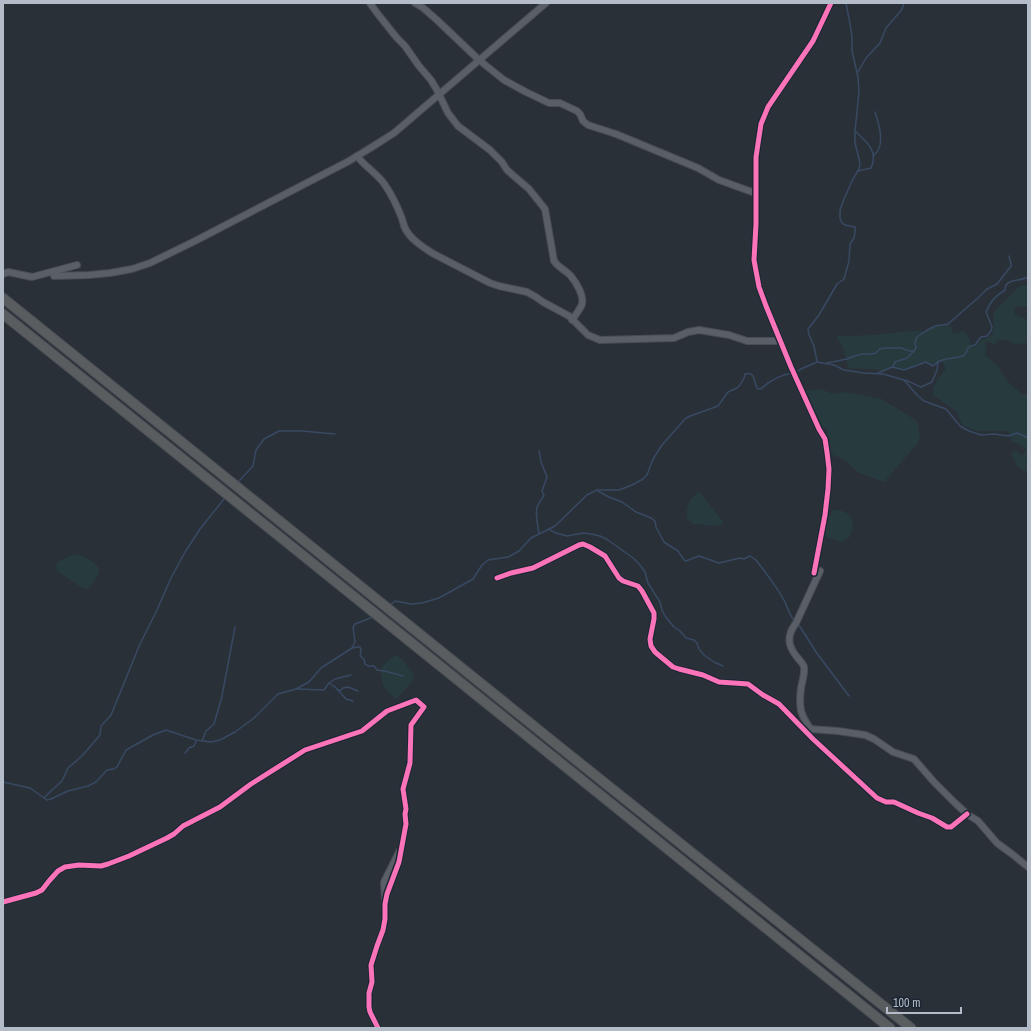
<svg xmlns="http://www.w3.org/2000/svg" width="1031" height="1031" font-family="'Archivo Narrow',sans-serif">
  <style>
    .green { fill: #273a3e }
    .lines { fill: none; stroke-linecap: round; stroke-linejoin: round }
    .stream { stroke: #384963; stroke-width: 1.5 }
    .minor-casing { stroke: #484c53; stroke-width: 8 }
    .highway-casing { stroke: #474c53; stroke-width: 11 }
    .minor { stroke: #5a5e66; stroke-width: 6 }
    .highway { stroke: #5a5d60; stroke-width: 9 }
    .cycleway-casing { stroke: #1d2633; stroke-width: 8 }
    .cycleway { stroke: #fb73b8; stroke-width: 5 }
  </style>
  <rect width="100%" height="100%" fill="#2a3038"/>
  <g class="green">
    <path d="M 1020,286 L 1028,286 L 1028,307 C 1023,305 1020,306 1015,308 L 1014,313 L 1016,315 L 1028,320 L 1028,343 L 1015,344 L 1008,340 L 998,340 L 994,345 L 988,341 L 985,344 L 987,349 L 985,355 L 998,366 L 1003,375 L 1011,385 L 1022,394 L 1028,394 L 1028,473 L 1017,466 L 1011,453 L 1016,450 L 1022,456 L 1026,449 L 1019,444 L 1012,442 L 1008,431 L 977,431 L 964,426 L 960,421 L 957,412 L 933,395 C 933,385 938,377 946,369 L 943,363 L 938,361 L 933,366 L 926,362 L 904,370 L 892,367 L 884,370 L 848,368 L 843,347 L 837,338 L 838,335 L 844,336 L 872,335 L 910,331 L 926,331 L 935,326 L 948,324 L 952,328 L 953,334 L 963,331 L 968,336 L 972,348 L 982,340 L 992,335 C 995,326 991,318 996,309 Z"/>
    <path d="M 821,389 L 833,394 L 844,392 L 882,399 L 917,421 L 920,438 L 918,443 L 884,482 L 859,473 L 844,460 L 827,452 L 825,439 L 828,430 L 817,424 L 805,391 Z"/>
    <path d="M 699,491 L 723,522 L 721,526 L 693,524 L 687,518 C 686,504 689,500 699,491 Z"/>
    <path d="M 833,510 L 840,510 L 849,514 L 852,520 L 853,528 L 849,538 L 841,542 L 824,536 L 826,520 Z"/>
    <path d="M 72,555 C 83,554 92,560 99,568 L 99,573 L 91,586 L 87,589 L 82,588 L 57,571 L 56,565 L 58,562 Z"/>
    <path d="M 394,656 L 397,656 L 402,659 L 414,675 L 413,680 L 397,699 L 392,696 L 382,684 C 383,680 382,678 381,674 C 379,666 388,661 394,656 Z"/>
  </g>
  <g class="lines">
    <g class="stream">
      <path d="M 858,72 L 866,58 L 880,43 L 886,28 L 899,13 L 902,9 L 904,3"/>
      <path d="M 855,131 C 866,141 879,151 871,168 L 858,171"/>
      <path d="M 874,155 C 886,146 879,124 875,112"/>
      <path d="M 817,361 L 814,346 L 809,335 L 808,329 L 819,315 L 837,284 L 844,279 L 849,261 L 850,244 L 854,238 L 855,232 L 855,227 L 845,225 L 842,223 L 840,218 L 840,210 L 844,199 L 853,179 L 859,169 L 860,163 L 855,143 L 855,131 L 859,92 L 858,77 L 852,51 L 852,37 L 850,24 L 846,3"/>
      <path d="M 827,363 L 847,359 L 855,356 L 862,354 L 871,354 L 876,353 L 880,349 L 884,348 L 901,348 L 910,351 L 914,351 L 916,348 L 915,343 L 917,337 L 926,331 L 935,326 L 948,324 L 979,297 L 987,289 L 997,284 L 1011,266 L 1011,264 L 1009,256"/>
      <path d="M 893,367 L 895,362 L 907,358 L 914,351"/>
      <path d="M 796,373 L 801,369 L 817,362 L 834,365 L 844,370 L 864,373 L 883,374 L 904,380 L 918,396 L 924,401 L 946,409 L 960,426 L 969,431 L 981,435 L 995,434 L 1008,436 L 1017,433 L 1028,438"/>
      <path d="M 878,373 L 892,367 L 904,370 L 926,362 L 933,366 C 944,356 950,360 963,356 L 966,353 L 968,348 L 971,346 L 975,345 L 981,337 L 987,336 L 991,331 L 992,327 L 986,312 C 989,303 997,295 1005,290 C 1005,278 1019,282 1028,277"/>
      <path d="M 904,380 C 910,381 915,385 921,387 L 932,382 L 937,370 L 938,361"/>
      <path d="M 239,481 L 253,466 L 256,450 L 264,439 L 279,431 L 302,431 L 335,434"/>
      <path d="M 598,491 L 609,497 L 622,502 L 636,512 L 651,518 L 655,521 L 656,527 L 664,542 L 678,551 L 684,560 L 686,561 L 699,556 L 719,563 L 740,558 L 744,559 L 750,556 L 756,560 C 766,573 777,587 785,602 C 788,609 790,616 795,622"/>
      <path d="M 548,529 L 556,533 L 567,536 L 583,533 L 591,534 L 600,536 L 608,540 L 633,558 L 640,565 L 645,572 L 648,583 L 660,602 L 662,610 L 665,616 L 674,627 L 680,631 L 686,638 L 694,640 L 697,643 L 699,649 L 704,655 L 714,662 L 723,666"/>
      <path d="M 539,534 C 538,526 535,515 537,507 C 538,504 542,499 544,495 L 542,491 L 547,477 L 541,462 L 539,451"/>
      <path d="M 389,606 L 395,601 L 411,604 L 422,603 L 439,598 L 473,579 L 482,565 L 488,560 L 508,557 L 519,551 L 531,538 L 555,526 L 587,495 L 597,490 L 619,490 L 632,485 L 643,479 L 647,475 L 653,459 L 662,445 L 685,419 L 690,416 L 707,410 L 718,406 L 728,392 L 737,388 L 740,385 L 744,378 L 745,374 C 757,371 753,384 758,389 L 761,389 C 770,380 780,375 793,373"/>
      <path d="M 798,624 L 806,636 L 816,652 L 849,696"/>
      <path d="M 353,648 L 357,647 L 360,647 L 361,650 L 360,656 L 364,659 L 365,664 L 368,666 L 374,666 L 377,670 L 385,671 L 403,676"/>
      <path d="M 329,683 L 335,679 L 351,675"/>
      <path d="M 297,689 L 324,690 L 329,683 L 335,687 L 346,699 L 353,701"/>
      <path d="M 338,690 L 341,690 L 343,688 L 348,687 L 358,691"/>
      <path d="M 202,741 L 206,731 L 214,724 L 222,696 L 235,627"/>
      <path d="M 185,753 L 189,748 L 194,746 L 196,741"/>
      <path d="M 3,782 L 30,788 L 47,800 L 51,799 L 68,791 L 88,786 L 96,782 L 107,770 L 114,769 L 117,767 L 126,750 L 153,735 L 166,730 L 196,740 L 211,742 L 220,740 L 235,732 L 254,718 L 278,694 L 296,689 L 309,682 L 321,668 L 352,648 L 355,642 L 353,627 L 355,624 L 373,617"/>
      <path d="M 44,798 L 53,789 L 62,781 L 68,768 L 82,756 L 100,735 L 101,726 L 111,715 L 140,644 L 157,610 L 171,578 L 185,552 L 200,529 L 224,499"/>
    </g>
    <g class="minor-casing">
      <g id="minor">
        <path d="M 370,3 L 377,13 L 397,38 L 405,46 L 419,66 L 431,80 L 437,90 L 448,113 L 458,126 L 490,150 L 502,162 L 507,170 L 529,189 L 545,209 L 554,261 C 558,267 565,270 570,275 C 576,282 584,295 582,304 C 581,307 575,316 572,320"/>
        <path d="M 415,3 L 422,7 L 437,20 L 479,60 L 504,80 L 526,92 L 549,103 L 560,103 L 577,111 L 580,114 L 583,121 L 588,125 L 616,134 L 698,168 L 719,180 L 755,193"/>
        <path d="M 357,156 C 365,167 378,174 385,185 C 392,195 397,206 401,216 C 403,220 403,224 405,228 C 410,239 423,247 432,253 L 490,283 L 499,286 L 527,292 L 536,297 L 543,302 L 569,316 L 588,335 L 600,340 L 674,338 L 688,332 L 699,330 L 729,335 L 747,341 L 780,341"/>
        <path d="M 3,274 L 8,272 L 32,277 L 77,265"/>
        <path d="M 54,276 L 89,275 L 110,273 L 132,269 L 150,263 L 195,241 L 349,161 L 372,147 L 394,133 L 546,3"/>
        <path d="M 814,573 L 825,515 L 828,489 L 829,469 L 827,452 L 825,439 L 819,429 L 791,367 L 766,306 L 759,287 L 754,260 L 756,224 L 756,157 L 761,124 L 768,107 L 813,41 L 831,3"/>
        <path d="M 497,578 L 511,573 L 533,568 L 579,545 L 583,544 L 590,547 L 605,556 L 619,578 L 623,581 L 638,586 L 642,591 L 654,613 L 654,619 L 650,639 L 651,646 L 655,652 L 673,667 L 679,669 L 703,675 L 719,682 L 748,684 L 763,695 L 779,704 L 813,739 L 877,798 L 886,802 L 894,802 L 918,813 L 932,818 L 947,827 L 951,827 L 967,814"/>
        <path d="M 802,726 L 810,729 L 838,731 L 865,735 L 874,739 L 893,752 L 914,759 L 934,782 L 954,802 L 967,814 L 978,821 L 997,843 L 1012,854 L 1028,867"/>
        <path d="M 811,730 C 808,725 805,721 803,716 C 799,709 800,696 801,688 C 802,682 805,673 804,667 C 803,663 799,660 797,657 C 787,645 787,635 796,623 L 820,571"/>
        <path d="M 385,899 L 384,882 L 399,852"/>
        <path d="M 3,902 L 36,893 L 42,890 L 49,881 L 58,871 L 65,867 L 79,865 L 101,866 L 108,864 L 129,856 L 167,838 L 174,834 L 183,826 L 220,807 L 251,784 L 305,750 L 362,731 L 387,711 L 416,700 L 424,707 L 411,725 L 410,763 L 403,789 L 406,809 L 405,814 L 406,824 L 399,862 L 387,894 L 385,904 L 385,919 L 383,930 L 377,946 L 371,965 L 372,982 L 369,993 L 369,1007 L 370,1012 L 378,1028"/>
      </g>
    </g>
    <g class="highway-casing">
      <g id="highway">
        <path d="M 3,298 L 566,752 L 911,1028"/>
        <path d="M 3,314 L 890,1028"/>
      </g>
    </g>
    <use href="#minor" class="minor"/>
    <use href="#highway" class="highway"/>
    <g class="cycleway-casing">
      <g id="cycleway">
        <path d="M 814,573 L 825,515 L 828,489 L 829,469 L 827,452 L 825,439 L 819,429 L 791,367 L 766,306 L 759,287 L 754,260 L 756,224 L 756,157 L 761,124 L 768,107 L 813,41 L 831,3"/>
        <path d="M 497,578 L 511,573 L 533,568 L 579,545 L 583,544 L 590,547 L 605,556 L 619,578 L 623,581 L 638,586 L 642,591 L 654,613 L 654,619 L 650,639 L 651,646 L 655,652 L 673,667 L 679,669 L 703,675 L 719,682 L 748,684 L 763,695 L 779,704 L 813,739 L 877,798 L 886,802 L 894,802 L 918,813 L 932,818 L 947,827 L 951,827 L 967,814"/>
        <path d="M 3,902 L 36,893 L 42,890 L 49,881 L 58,871 L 65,867 L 79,865 L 101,866 L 108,864 L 129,856 L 167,838 L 174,834 L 183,826 L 220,807 L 251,784 L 305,750 L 362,731 L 387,711 L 416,700 L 424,707 L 411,725 L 410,763 L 403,789 L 406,809 L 405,814 L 406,824 L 399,862 L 387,894 L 385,904 L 385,919 L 383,930 L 377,946 L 371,965 L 372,982 L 369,993 L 369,1007 L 370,1012 L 378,1028"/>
      </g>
    </g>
    <use href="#cycleway" class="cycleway"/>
  </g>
  <rect width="1031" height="1031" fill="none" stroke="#b4bcc9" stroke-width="8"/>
  <path d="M887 1007v6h74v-6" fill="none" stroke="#b4bcc9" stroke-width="2"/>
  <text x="893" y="1007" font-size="12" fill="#b4bcc9" stroke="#1d2633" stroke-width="3" paint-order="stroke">100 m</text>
</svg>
